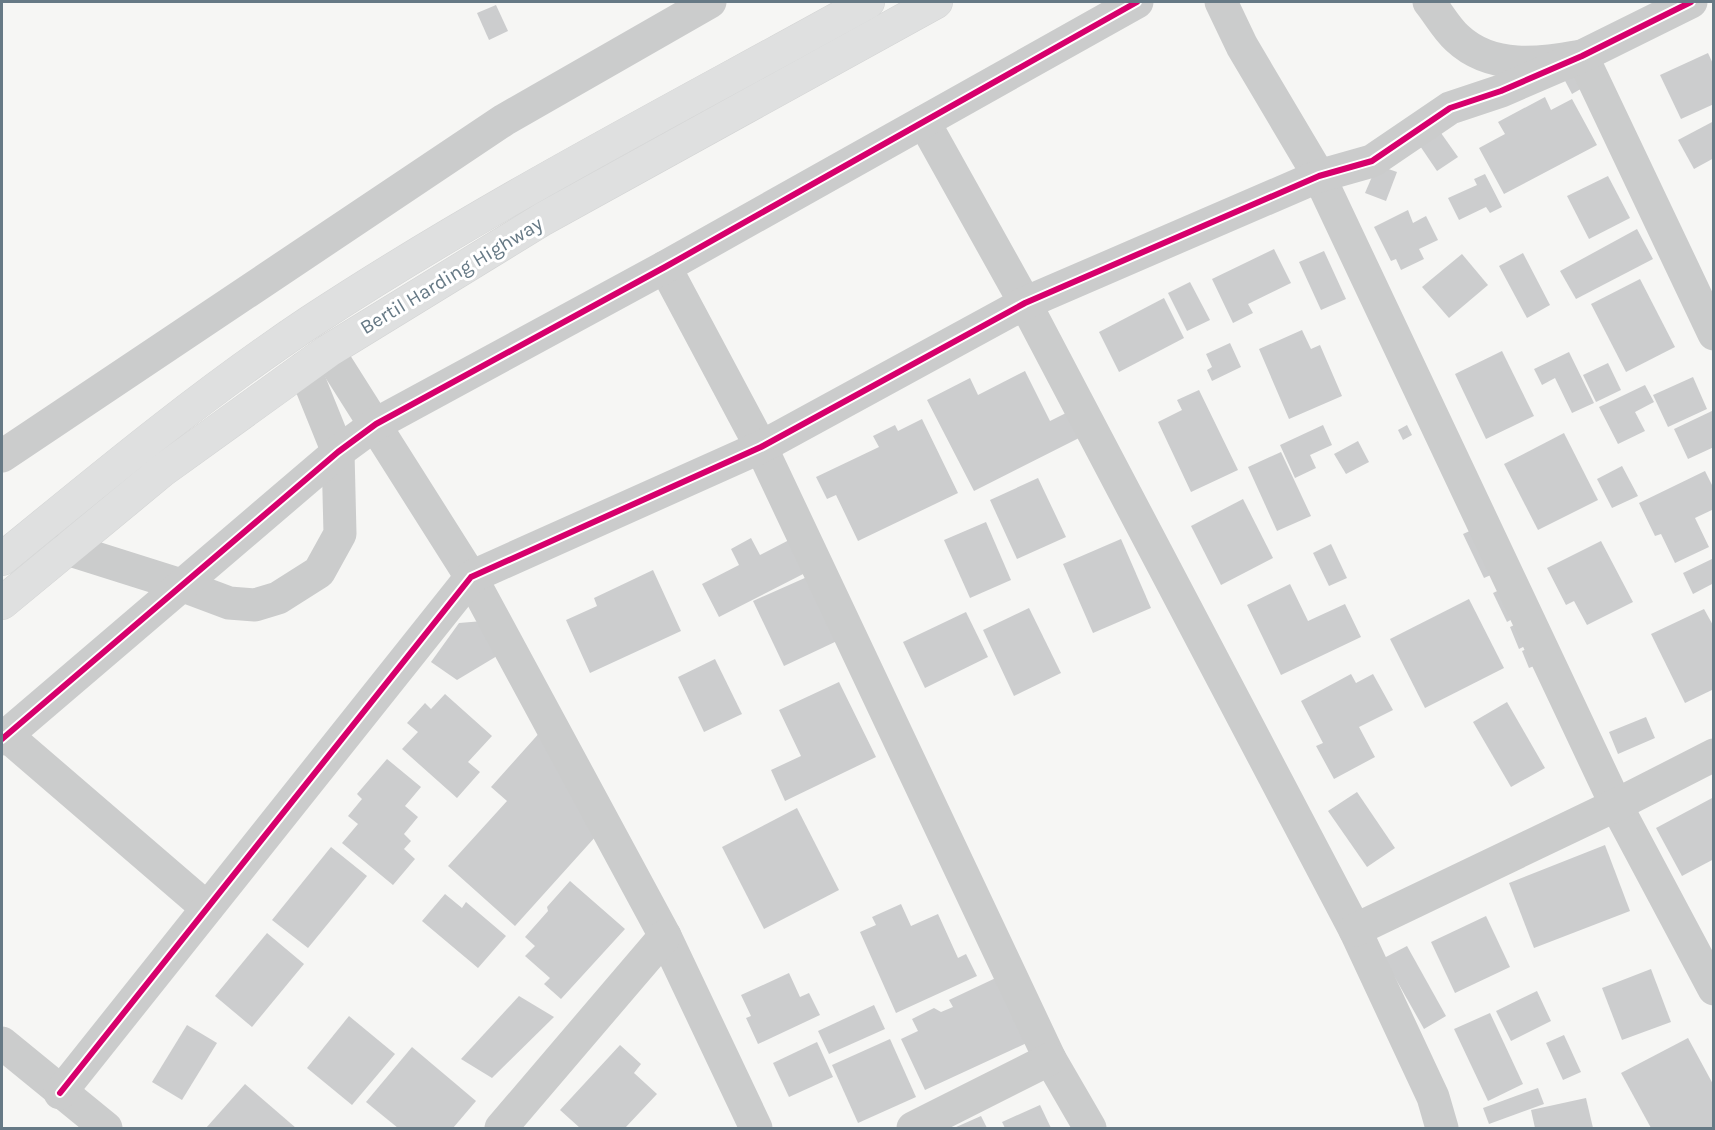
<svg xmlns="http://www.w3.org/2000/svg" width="1715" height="1130" font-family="Karla,sans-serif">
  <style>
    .building { fill: #cccdce }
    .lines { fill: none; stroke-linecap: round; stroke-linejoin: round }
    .major-casing { stroke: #d3d4d4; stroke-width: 34 }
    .minor { stroke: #cbcccc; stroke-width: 33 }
    .major { stroke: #dfe0e0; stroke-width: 33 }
    .cycleway-casing { stroke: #fff; stroke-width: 10 }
    .cycleway { stroke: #d6006c; stroke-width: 6 }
    .labels { text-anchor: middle; stroke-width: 6; stroke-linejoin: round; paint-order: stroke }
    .street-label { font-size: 20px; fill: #667985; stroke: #fff }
  </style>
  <rect width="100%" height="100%" fill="#f6f6f4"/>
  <g class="building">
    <path d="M 496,5 L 508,31 L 489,40 L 477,13 Z"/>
    <path d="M 1708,53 L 1714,66 L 1714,104 L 1681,119 L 1660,75 Z"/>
    <path d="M 1575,70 L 1584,87 L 1572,94 L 1563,77 Z"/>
    <path d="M 1545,97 L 1551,110 L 1572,99 L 1597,145 L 1504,194 L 1479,148 L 1505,134 L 1498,122 Z"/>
    <path d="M 1714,121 L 1714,158 L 1694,169 L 1678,140 Z"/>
    <path d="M 1436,126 L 1458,157 L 1437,171 L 1416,140 Z"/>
    <path d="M 1377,165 L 1397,172 L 1386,201 L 1365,193 Z"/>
    <path d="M 1485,174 L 1502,207 L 1490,213 L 1486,207 L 1459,220 L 1448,198 L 1477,185 L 1474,179 Z"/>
    <path d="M 1608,176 L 1630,218 L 1589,239 L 1567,196 Z"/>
    <path d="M 1408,210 L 1413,223 L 1426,216 L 1438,240 L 1419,249 L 1424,259 L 1401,270 L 1396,259 L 1391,261 L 1374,227 Z"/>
    <path d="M 1637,229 L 1653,259 L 1576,299 L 1560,271 Z"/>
    <path d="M 1274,249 L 1291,283 L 1248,304 L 1253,313 L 1233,323 L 1212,279 Z"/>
    <path d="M 1324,251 L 1346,299 L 1321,310 L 1299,262 Z"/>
    <path d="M 1523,253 L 1550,305 L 1527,318 L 1499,266 Z"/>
    <path d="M 1462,254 L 1488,285 L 1449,318 L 1422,287 Z"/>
    <path d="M 1640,279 L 1675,347 L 1626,372 L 1591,304 Z"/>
    <path d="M 1190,282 L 1210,320 L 1187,331 L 1168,293 Z"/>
    <path d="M 1164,298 L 1184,338 L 1119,372 L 1099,332 Z"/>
    <path d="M 1302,330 L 1311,349 L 1320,345 L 1342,396 L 1289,419 L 1259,349 Z"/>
    <path d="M 1230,343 L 1241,367 L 1212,381 L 1207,370 L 1212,367 L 1206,354 Z"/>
    <path d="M 1502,351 L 1534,416 L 1486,439 L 1455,374 Z"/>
    <path d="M 1569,352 L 1594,403 L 1572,413 L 1555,378 L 1542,385 L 1534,369 Z"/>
    <path d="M 1608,363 L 1621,390 L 1596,402 L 1583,375 Z"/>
    <path d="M 1025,371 L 1050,421 L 1068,412 L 1081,437 L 974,491 L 927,400 L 970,378 L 978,395 Z"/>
    <path d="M 1693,377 L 1707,409 L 1668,427 L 1653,395 Z"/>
    <path d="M 1645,385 L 1654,402 L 1635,412 L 1645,431 L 1618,444 L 1599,407 Z"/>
    <path d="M 1199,390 L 1238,470 L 1191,492 L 1158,422 L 1182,410 L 1177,400 Z"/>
    <path d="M 1714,410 L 1714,447 L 1688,459 L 1674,429 Z"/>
    <path d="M 922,419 L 958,493 L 858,541 L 836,495 L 827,499 L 816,477 L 879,447 L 873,436 L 895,425 L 898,431 Z"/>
    <path d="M 1323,425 L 1332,445 L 1310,455 L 1316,468 L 1295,478 L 1280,445 Z"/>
    <path d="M 1407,425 L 1412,435 L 1403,440 L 1398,430 Z"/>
    <path d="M 1564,433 L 1598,500 L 1538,530 L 1504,464 Z"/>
    <path d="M 1358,441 L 1369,462 L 1346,474 L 1334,454 Z"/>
    <path d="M 1281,452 L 1311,516 L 1277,531 L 1248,467 Z"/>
    <path d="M 1622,466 L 1638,496 L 1612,508 L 1597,479 Z"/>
    <path d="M 1705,471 L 1714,489 L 1714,509 L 1695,518 L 1709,547 L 1675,563 L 1661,534 L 1655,536 L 1639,503 Z"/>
    <path d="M 1038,478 L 1066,537 L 1017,559 L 990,500 Z"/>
    <path d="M 1243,499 L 1273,558 L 1221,585 L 1191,526 Z"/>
    <path d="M 986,522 L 1011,580 L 970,598 L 944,540 Z"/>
    <path d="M 1481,526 L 1502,570 L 1484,578 L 1463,534 Z"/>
    <path d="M 751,538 L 760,555 L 793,538 L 809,571 L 719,617 L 702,584 L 739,565 L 731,549 Z"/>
    <path d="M 1121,539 L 1151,608 L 1093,633 L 1063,564 Z"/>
    <path d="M 1601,541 L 1633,602 L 1587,625 L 1574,601 L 1566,605 L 1547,568 Z"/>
    <path d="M 1331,544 L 1347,578 L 1329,586 L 1313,553 Z"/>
    <path d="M 1714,558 L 1714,583 L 1693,594 L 1683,573 Z"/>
    <path d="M 653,570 L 681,631 L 590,673 L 566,620 L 597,606 L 594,598 Z"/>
    <path d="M 807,577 L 837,641 L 784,666 L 753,601 Z"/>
    <path d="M 1290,584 L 1308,621 L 1345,604 L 1361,637 L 1281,675 L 1247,605 Z"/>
    <path d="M 1508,586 L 1521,614 L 1507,622 L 1493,593 Z"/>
    <path d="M 1469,599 L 1504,668 L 1425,708 L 1390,639 Z"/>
    <path d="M 1029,608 L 1061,673 L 1014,696 L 983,630 Z"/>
    <path d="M 1704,609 L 1714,627 L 1714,689 L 1685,703 L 1651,634 Z"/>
    <path d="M 966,612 L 988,657 L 925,688 L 903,642 Z"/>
    <path d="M 1525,620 L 1535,641 L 1519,649 L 1510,627 Z"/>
    <path d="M 483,621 L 502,653 L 457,680 L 431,662 L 459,623 Z"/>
    <path d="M 1536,645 L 1544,662 L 1529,668 L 1522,651 Z"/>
    <path d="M 715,659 L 742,714 L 704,732 L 678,677 Z"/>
    <path d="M 1351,674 L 1356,683 L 1373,674 L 1393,710 L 1359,727 L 1375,757 L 1334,779 L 1316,746 L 1323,743 L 1301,701 Z"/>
    <path d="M 839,682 L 876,757 L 785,801 L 771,770 L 801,756 L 779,710 Z"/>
    <path d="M 445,694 L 492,736 L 468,762 L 480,772 L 457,798 L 402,749 L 418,732 L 407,723 L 425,703 L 431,709 Z"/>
    <path d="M 1507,702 L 1545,768 L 1511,787 L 1473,722 Z"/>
    <path d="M 1646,717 L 1655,738 L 1618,754 L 1609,732 Z"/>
    <path d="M 542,730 L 597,835 L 515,926 L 448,866 L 507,801 L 491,787 Z"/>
    <path d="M 387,759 L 421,787 L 405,806 L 418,817 L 404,834 L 411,841 L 404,849 L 415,859 L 393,885 L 342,843 L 358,824 L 348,816 L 362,799 L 357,794 Z"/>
    <path d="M 1357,792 L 1395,848 L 1367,867 L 1328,811 Z"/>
    <path d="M 1714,797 L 1714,859 L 1682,876 L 1656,828 Z"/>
    <path d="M 797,808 L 839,890 L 764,929 L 722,847 Z"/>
    <path d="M 1605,845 L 1630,911 L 1534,948 L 1509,883 Z"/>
    <path d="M 331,847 L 367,876 L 308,948 L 272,920 Z"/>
    <path d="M 570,881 L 625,929 L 561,999 L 544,984 L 550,978 L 525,956 L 535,946 L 525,937 L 548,911 L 547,907 Z"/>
    <path d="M 445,894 L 462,908 L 466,902 L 506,936 L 478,968 L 422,921 Z"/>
    <path d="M 901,904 L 911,926 L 938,914 L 958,958 L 966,954 L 977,976 L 896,1013 L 860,932 L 876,925 L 872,917 Z"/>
    <path d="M 1486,916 L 1510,967 L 1455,993 L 1431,942 Z"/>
    <path d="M 267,933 L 304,964 L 252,1027 L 215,996 Z"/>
    <path d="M 1407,946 L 1446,1016 L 1424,1029 L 1384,958 Z"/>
    <path d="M 1651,969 L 1671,1022 L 1622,1040 L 1602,988 Z"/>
    <path d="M 789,973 L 800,997 L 809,993 L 820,1015 L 758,1044 L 746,1018 L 751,1016 L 741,995 Z"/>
    <path d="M 1000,976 L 1031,1041 L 925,1090 L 901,1039 L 918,1031 L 912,1019 L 934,1008 L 941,1012 L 953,1007 L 949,1000 Z"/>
    <path d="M 1537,991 L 1551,1021 L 1511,1041 L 1496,1011 Z"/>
    <path d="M 519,996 L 554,1017 L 492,1078 L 461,1059 Z"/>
    <path d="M 874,1005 L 885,1029 L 829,1054 L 818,1031 Z"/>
    <path d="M 1490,1013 L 1523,1084 L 1488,1101 L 1454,1029 Z"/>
    <path d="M 349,1016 L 395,1054 L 352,1105 L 307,1068 Z"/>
    <path d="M 187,1025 L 217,1043 L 182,1100 L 152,1082 Z"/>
    <path d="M 1564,1035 L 1581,1072 L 1563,1080 L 1546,1043 Z"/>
    <path d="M 1688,1038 L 1714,1086 L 1714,1128 L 1651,1128 L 1621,1073 Z"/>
    <path d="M 890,1039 L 916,1097 L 858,1123 L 832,1065 Z"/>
    <path d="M 817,1042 L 833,1077 L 789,1097 L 773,1063 Z"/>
    <path d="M 620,1045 L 641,1064 L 634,1073 L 657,1094 L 625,1128 L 580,1128 L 560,1110 Z"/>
    <path d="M 412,1047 L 476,1101 L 453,1128 L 398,1128 L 366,1102 Z"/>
    <path d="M 245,1084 L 296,1128 L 206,1128 Z"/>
    <path d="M 1538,1088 L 1544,1104 L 1489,1124 L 1483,1108 Z"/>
    <path d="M 1586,1098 L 1593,1128 L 1535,1128 L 1531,1110 Z"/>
    <path d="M 1040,1105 L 1051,1128 L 1005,1128 L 1002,1122 Z"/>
    <path d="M 981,1116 L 987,1128 L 954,1128 Z"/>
  </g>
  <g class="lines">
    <g class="major-casing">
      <g id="major">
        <path d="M 2,559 C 102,477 202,394 310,322 C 489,204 681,106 868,2"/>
        <path d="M 2,603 L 163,470 L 328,351 L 543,219 L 936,2"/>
      </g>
    </g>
    <g class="minor">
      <path d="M 1221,2 L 1242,46 L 1319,176 L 1616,805 L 1714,989"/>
      <path d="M 1429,2 C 1438,13 1446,28 1457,38 C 1492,71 1540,63 1582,56 L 1714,334"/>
      <path d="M 924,122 L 1025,303 L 1355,930 L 1433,1097 L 1442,1128"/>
      <path d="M 665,267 L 761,447 L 1050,1059 L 1090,1128"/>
      <path d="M 328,351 L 471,577 L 665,936 L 756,1128"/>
      <path d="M 2,456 L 504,120 L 710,2"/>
      <path d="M 67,549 L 181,585 L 229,603 L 255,605 L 278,598 L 319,572 L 340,534 L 338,452 L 304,368"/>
      <path d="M 6,735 L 207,908"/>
      <path d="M 2,739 L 338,452 L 376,424 L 665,267 L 1137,2"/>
      <path d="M 1355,930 L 1616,805 L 1714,755"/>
      <path d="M 2,1043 L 106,1128"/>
      <path d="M 60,1093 L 471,577 L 761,447 L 1025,303 L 1319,176 L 1372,161 L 1450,108 L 1501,91 L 1582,56 L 1691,2"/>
      <path d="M 501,1128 L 665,936"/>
      <path d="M 913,1128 L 1050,1059"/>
    </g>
    <use href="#major" class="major"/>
    <g class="cycleway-casing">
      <g id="cycleway">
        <path d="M 2,739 L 338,452 L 376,424 L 665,267 L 1137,2"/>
        <path d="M 60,1093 L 471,577 L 761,447 L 1025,303 L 1319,176 L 1372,161 L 1450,108 L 1501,91 L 1582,56 L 1691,2"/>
      </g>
    </g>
    <use href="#cycleway" class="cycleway"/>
  </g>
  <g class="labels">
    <g class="street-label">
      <text transform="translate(451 275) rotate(-31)" y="7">Bertil Harding Highway</text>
    </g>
  </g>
  <rect width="1715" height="1130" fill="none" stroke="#667985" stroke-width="6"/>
</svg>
